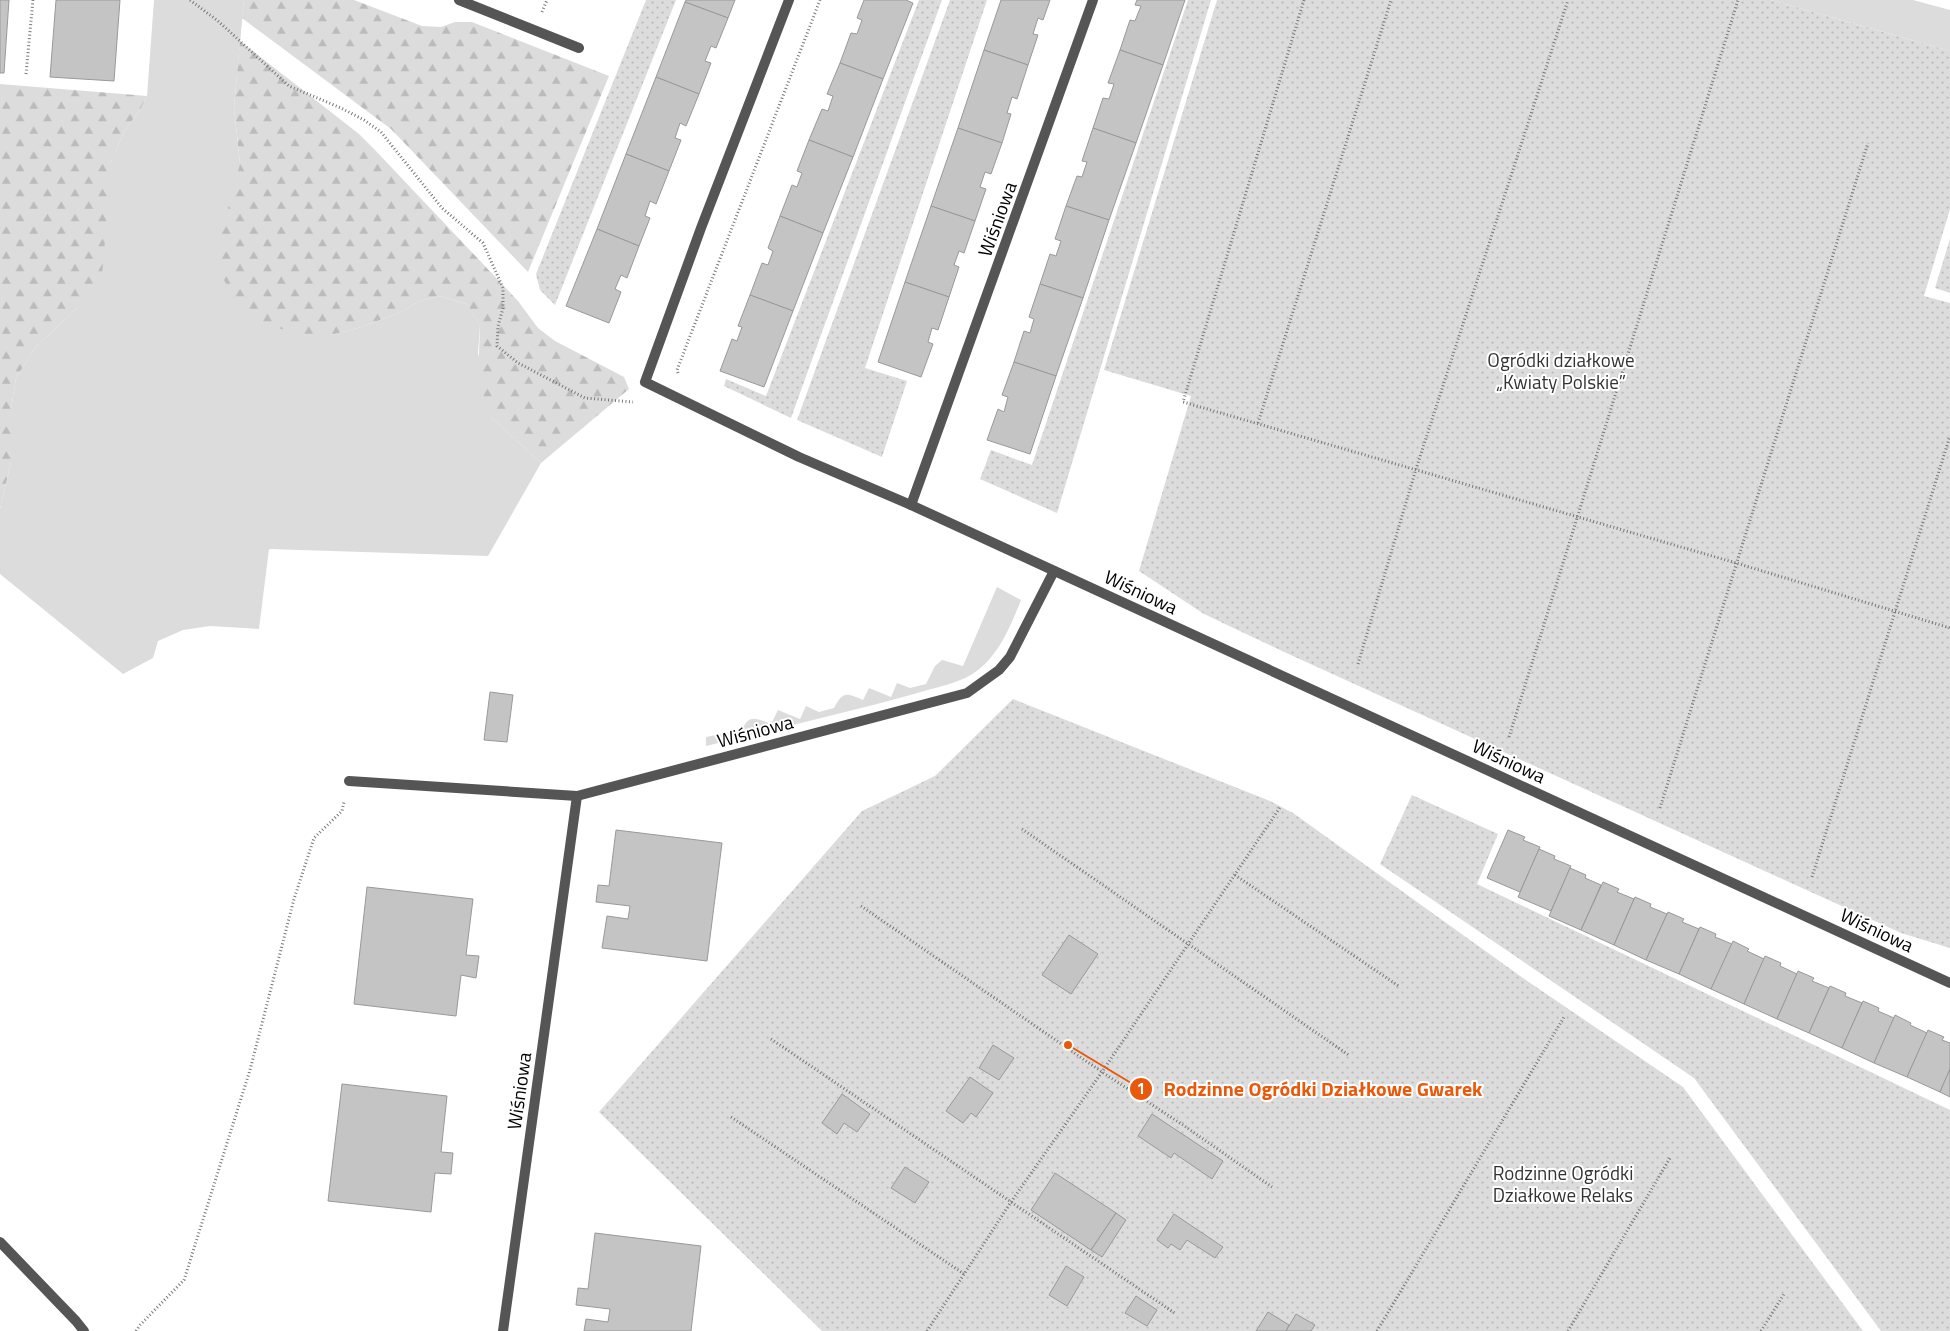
<svg xmlns="http://www.w3.org/2000/svg" width="1950" height="1331" font-family="'Titillium Web',sans-serif">
  <style>
    .grass { fill: #dcdcdc }
    .forest { fill: url(#forest-firs) }
    .garden { fill: url(#garden-dots) }
    .building { fill: #c4c4c4; stroke: #999 }
    .lines { fill: none; stroke-linecap: round; stroke-linejoin: round }
    .path { stroke: #777; stroke-width: 3; stroke-dasharray: 1 2.5; stroke-linecap: butt }
    .service { stroke: #555; stroke-width: 10 }
    .labels { text-anchor: middle; stroke-width: 4; stroke-linejoin: round; paint-order: stroke }
    .street-label { font-size: 19px; fill: #000; stroke: #fff }
    .park-label { font-size: 19px; fill: #333; stroke: #fff }
    .leader { fill: none; stroke: #e8590c; stroke-width: 2 }
    .callout-dot { fill: #e8590c; stroke: #fff; stroke-width: 2 }
    .mark-label { font-size: 15px; text-anchor: middle; font-weight: bold; fill: #fff }
    .callout-label { font-size: 20px; text-anchor: middle; font-weight: bold; fill: #e8590c; stroke: #fff; stroke-width: 4; stroke-linejoin: round; paint-order: stroke }
  </style>
  <defs>
    <pattern id="forest-firs" width="22" height="20" patternUnits="userSpaceOnUse" patternTransform="scale(1.25)"><rect width="22" height="20" fill="#dcdcdc"/><path d="M5 1l3.5 6h-7zM16 11l3.5 6h-7z" fill="#bbb"/></pattern>
    <pattern id="garden-dots" width="8" height="8" patternUnits="userSpaceOnUse" patternTransform="scale(1.25)"><rect width="8" height="8" fill="#dcdcdc"/><path d="M2 2h.1M6 6h.1" fill="none" stroke="#bbb" stroke-width="1.8" stroke-linecap="round"/></pattern>
  </defs>
  <rect width="100%" height="100%" fill="#fff"/>
  <g class="grass">
    <path d="M 154,0 L 244,0 L 234,107 L 240,164 L 331,335 L 358,328 L 399,313 L 420,301 L 440,296 L 466,304 L 480,325 L 478,353 L 492,418 L 541,463 L 488,556 L 269,549 L 259,629 L 210,626 L 183,630 L 158,641 L 153,658 L 123,674 L 0,574 L 0,509 L 11,462 L 11,409 L 16,378 L 35,348 L 78,307 L 112,159 L 125,130 L 140,110 L 147,96 Z"/>
    <path d="M 1771,0 L 1913,0 L 1950,10 L 1950,51 Z"/>
    <path d="M 997,587 L 1021,600 C 1011,625 1000,653 978,670 C 963,683 932,688 914,694 C 845,713 775,729 706,746 L 706,737 L 742,730 C 749,713 757,719 771,724 L 778,710 L 800,719 L 806,706 L 819,712 L 834,708 C 843,691 846,693 863,700 L 869,688 L 891,697 L 897,683 L 910,688 L 926,684 L 935,666 L 942,660 L 963,666 Z"/>
  </g>
  <g class="forest">
    <path d="M 244,0 L 354,0 L 422,26 L 441,27 L 455,22 L 472,22 L 609,76 L 528,272 L 391,129 L 242,18 Z"/>
    <path d="M 240,41 L 359,134 L 375,150 L 518,301 L 538,328 L 555,341 L 624,377 L 629,389 L 541,463 L 492,418 L 478,382 L 480,325 L 466,304 L 440,296 L 420,301 L 399,313 L 358,328 L 331,335 L 309,338 L 254,320 L 235,301 L 223,278 L 219,257 L 221,235 L 240,164 L 234,107 Z"/>
    <path d="M 0,84 L 147,96 L 140,110 L 125,130 L 112,159 L 102,275 L 78,307 L 35,348 L 16,378 L 11,409 L 11,462 L 0,509 Z"/>
  </g>
  <g class="garden">
    <path d="M 646,0 L 676,0 L 555,305 L 540,290 L 536,274 Z"/>
    <path d="M 919,0 L 942,0 L 791,418 L 724,386 L 726,379 L 766,396 Z"/>
    <path d="M 950,0 L 987,0 L 865,368 L 907,381 L 882,457 L 797,420 Z"/>
    <path d="M 1188,0 L 1211,0 L 1057,513 L 980,479 L 991,450 L 1032,465 Z"/>
    <path d="M 1217,0 L 1771,0 L 1950,51 L 1950,209 L 1924,296 L 1950,303 L 1950,948 L 1901,933 L 1282,651 L 1204,614 L 1139,571 L 1191,396 L 1104,370 Z"/>
    <path d="M 1950,239 L 1950,293 L 1935,288 Z"/>
    <path d="M 1013,699 L 1270,801 L 1293,813 L 1523,978 L 1683,1087 L 1863,1331 L 822,1331 L 599,1112 L 862,811 L 935,776 Z"/>
    <path d="M 1412,795 L 1498,834 L 1477,884 L 1950,1110 L 1950,1331 L 1881,1331 L 1694,1078 L 1380,864 Z"/>
  </g>
  <g class="building">
    <path d="M 0,0 L 9,0 L 4,73 L 0,73 Z"/>
    <path d="M 56,0 L 120,0 L 114,81 L 50,77 Z"/>
    <path d="M 686,0 L 735,0 L 728,18 L 685,2 Z"/>
    <path d="M 864,0 L 906,0 L 913,3 L 883,79 L 840,63 L 851,33 L 857,34 L 862,20 L 857,18 Z"/>
    <path d="M 1001,0 L 1050,0 L 1043,20 L 1038,18 L 1033,34 L 1038,35 L 1028,65 L 984,50 Z"/>
    <path d="M 1137,0 L 1185,0 L 1163,65 L 1120,50 L 1130,20 L 1135,21 L 1141,6 L 1135,5 Z"/>
    <path d="M 685,2 L 728,18 L 716,48 L 711,46 L 705,61 L 711,63 L 699,94 L 656,77 Z"/>
    <path d="M 984,50 L 1028,65 L 1017,99 L 1012,97 L 1007,113 L 1011,114 L 1002,143 L 958,128 Z"/>
    <path d="M 1120,50 L 1163,65 L 1136,143 L 1093,128 L 1103,98 L 1109,99 L 1114,84 L 1108,83 Z"/>
    <path d="M 840,63 L 883,79 L 853,157 L 809,140 L 822,109 L 828,111 L 833,96 L 827,94 Z"/>
    <path d="M 656,77 L 699,94 L 686,126 L 680,123 L 675,138 L 681,140 L 669,171 L 626,154 Z"/>
    <path d="M 958,128 L 1002,143 L 991,174 L 985,172 L 980,187 L 986,189 L 975,221 L 931,206 Z"/>
    <path d="M 1093,128 L 1136,143 L 1109,220 L 1066,206 L 1077,176 L 1082,177 L 1087,162 L 1082,161 Z"/>
    <path d="M 809,140 L 853,157 L 823,233 L 780,216 L 792,185 L 797,187 L 802,173 L 797,171 Z"/>
    <path d="M 626,154 L 669,171 L 656,204 L 650,201 L 645,216 L 650,218 L 639,246 L 597,229 Z"/>
    <path d="M 931,206 L 975,221 L 964,253 L 959,251 L 954,265 L 959,267 L 949,297 L 905,282 Z"/>
    <path d="M 1066,206 L 1109,220 L 1083,298 L 1040,284 L 1050,254 L 1056,256 L 1061,241 L 1055,239 Z"/>
    <path d="M 780,216 L 823,233 L 793,311 L 750,295 L 762,263 L 768,265 L 773,251 L 768,248 Z"/>
    <path d="M 597,229 L 639,246 L 627,278 L 621,275 L 615,289 L 621,292 L 609,323 L 566,306 Z"/>
    <path d="M 905,282 L 949,297 L 938,330 L 932,328 L 928,342 L 933,344 L 921,377 L 878,362 Z"/>
    <path d="M 1040,284 L 1083,298 L 1056,376 L 1014,362 L 1024,331 L 1030,333 L 1034,319 L 1029,317 Z"/>
    <path d="M 750,295 L 793,311 L 764,387 L 720,371 L 732,339 L 737,341 L 742,327 L 738,326 Z"/>
    <path d="M 1014,362 L 1056,376 L 1030,454 L 987,440 L 998,409 L 1004,412 L 1008,397 L 1002,395 Z"/>
    <path d="M 490,692 L 513,695 L 507,742 L 484,740 Z"/>
    <path d="M 616,830 L 722,843 L 707,961 L 602,948 L 607,916 L 628,919 L 630,906 L 596,902 L 598,885 L 609,886 Z"/>
    <path d="M 1508,830 L 1525,837 L 1523,840 L 1540,847 L 1520,892 L 1487,878 Z"/>
    <path d="M 1539,849 L 1555,856 L 1554,859 L 1571,866 L 1551,911 L 1518,897 Z"/>
    <path d="M 1570,868 L 1586,875 L 1585,878 L 1601,885 L 1581,930 L 1549,916 Z"/>
    <path d="M 1603,882 L 1619,889 L 1617,892 L 1634,899 L 1614,945 L 1581,930 Z"/>
    <path d="M 367,887 L 473,899 L 466,955 L 479,956 L 476,978 L 461,975 L 456,1016 L 354,1004 Z"/>
    <path d="M 1635,897 L 1651,904 L 1650,907 L 1667,914 L 1646,960 L 1614,945 Z"/>
    <path d="M 1668,912 L 1684,919 L 1682,922 L 1699,929 L 1679,974 L 1646,960 Z"/>
    <path d="M 1700,927 L 1716,934 L 1715,937 L 1732,944 L 1711,989 L 1679,974 Z"/>
    <path d="M 1069,935 L 1098,954 L 1071,994 L 1042,975 Z"/>
    <path d="M 1733,941 L 1749,949 L 1747,951 L 1764,959 L 1744,1004 L 1711,989 Z"/>
    <path d="M 1765,956 L 1781,963 L 1780,966 L 1797,974 L 1777,1019 L 1744,1004 Z"/>
    <path d="M 1798,971 L 1814,978 L 1812,981 L 1829,988 L 1809,1033 L 1777,1019 Z"/>
    <path d="M 1830,986 L 1846,993 L 1845,996 L 1862,1003 L 1842,1048 L 1809,1033 Z"/>
    <path d="M 1863,1001 L 1879,1008 L 1878,1011 L 1894,1018 L 1874,1063 L 1842,1048 Z"/>
    <path d="M 1895,1015 L 1911,1023 L 1910,1025 L 1927,1033 L 1907,1077 L 1874,1063 Z"/>
    <path d="M 1928,1030 L 1944,1037 L 1942,1040 L 1950,1043 L 1950,1069 L 1940,1092 L 1907,1077 Z"/>
    <path d="M 993,1045 L 1014,1058 L 999,1080 L 979,1068 Z"/>
    <path d="M 1950,1069 L 1950,1097 L 1940,1092 Z"/>
    <path d="M 970,1077 L 993,1093 L 976,1117 L 971,1113 L 963,1123 L 946,1111 Z"/>
    <path d="M 342,1084 L 447,1096 L 441,1152 L 453,1153 L 451,1174 L 435,1173 L 431,1212 L 328,1201 Z"/>
    <path d="M 842,1094 L 870,1114 L 857,1132 L 844,1123 L 837,1134 L 822,1123 Z"/>
    <path d="M 1152,1114 L 1223,1161 L 1212,1179 L 1174,1153 L 1171,1158 L 1138,1136 Z"/>
    <path d="M 905,1167 L 929,1182 L 915,1203 L 891,1188 Z"/>
    <path d="M 1055,1173 L 1116,1213 L 1091,1250 L 1031,1210 Z"/>
    <path d="M 1116,1213 L 1126,1220 L 1102,1257 L 1091,1250 Z"/>
    <path d="M 1174,1214 L 1223,1247 L 1215,1258 L 1187,1240 L 1180,1250 L 1171,1244 L 1168,1248 L 1157,1240 Z"/>
    <path d="M 595,1233 L 701,1246 L 691,1331 L 584,1331 L 586,1319 L 608,1322 L 610,1309 L 576,1305 L 578,1288 L 588,1289 Z"/>
    <path d="M 1066,1266 L 1084,1277 L 1067,1306 L 1049,1295 Z"/>
    <path d="M 1136,1296 L 1157,1310 L 1147,1326 L 1125,1313 Z"/>
    <path d="M 1268,1312 L 1289,1325 L 1286,1331 L 1256,1331 Z"/>
    <path d="M 1296,1314 L 1315,1325 L 1311,1331 L 1286,1331 Z"/>
  </g>
  <g class="lines">
    <g class="path">
      <path d="M 190,0 L 218,21 L 289,86 L 341,108 L 364,120 L 381,132 L 442,208 L 483,243 L 503,288 L 503,308 L 498,326 L 497,346 L 518,363 L 585,398 L 633,402"/>
      <path d="M 1304,0 L 1183,402 L 1736,563 L 1950,628"/>
      <path d="M 542,12 L 547,0"/>
      <path d="M 26,74 L 33,0"/>
      <path d="M 678,373 L 677,370 L 820,0"/>
      <path d="M 1258,423 L 1391,0"/>
      <path d="M 1358,664 L 1416,469 L 1568,0"/>
      <path d="M 1509,737 L 1738,0"/>
      <path d="M 1660,808 L 1868,143"/>
      <path d="M 1022,829 L 1350,1056"/>
      <path d="M 1235,875 L 1400,987"/>
      <path d="M 1812,877 L 1950,436"/>
      <path d="M 861,906 L 1102,1072 L 1186,1127 L 1272,1187"/>
      <path d="M 771,1039 L 1176,1314"/>
      <path d="M 731,1117 L 964,1274"/>
      <path d="M 136,1331 L 140,1325 L 184,1280 L 250,1070 L 294,899 L 314,838 L 342,811 L 344,802"/>
      <path d="M 927,1331 L 1011,1202 L 1102,1072 L 1281,806"/>
      <path d="M 1377,1331 L 1564,1017"/>
      <path d="M 1568,1331 L 1670,1158"/>
      <path d="M 1761,1331 L 1784,1294"/>
    </g>
    <g class="service">
      <path d="M 459,0 L 579,48"/>
      <path d="M 789,0 L 701,228 L 645,382 L 799,457 L 911,505 L 1950,983"/>
      <path d="M 911,505 L 1093,0"/>
      <path d="M 349,781 L 577,796"/>
      <path d="M 0,1242 L 76,1321 L 84,1331"/>
      <path d="M 503,1331 L 577,796 L 967,693 L 999,670 L 1010,657 L 1054,571"/>
    </g>
  </g>
  <g class="labels">
    <g class="street-label">
      <text transform="translate(997 219) rotate(-70)" y="7">Wiśniowa</text>
      <text transform="translate(1141 592) rotate(25)" y="7">Wiśniowa</text>
      <text transform="translate(755 731) rotate(-15)" y="7">Wiśniowa</text>
      <text transform="translate(1509 761) rotate(25)" y="7">Wiśniowa</text>
      <text transform="translate(1877 930) rotate(25)" y="7">Wiśniowa</text>
      <text transform="translate(519 1091) rotate(-82)" y="7">Wiśniowa</text>
    </g>
    <g class="park-label">
      <text x="1561" y="367">Ogródki działkowe<tspan x="1561" dy="22">„Kwiaty Polskie”</tspan></text>
      <text x="1563" y="1180">Rodzinne Ogródki<tspan x="1563" dy="22">Działkowe Relaks</tspan></text>
    </g>
  </g>
  <path class="leader" d="M1068 1045L1141 1089"/>
  <g class="callout-dot">
    <circle cx="1068" cy="1045" r="5"/>
    <circle cx="1141" cy="1089" r="12"/>
  </g>
  <g class="mark-label">
    <text x="1141" y="1094">1</text>
  </g>
  <g class="callout-label">
    <text x="1323" y="1096">Rodzinne Ogródki Działkowe Gwarek</text>
  </g>
</svg>
